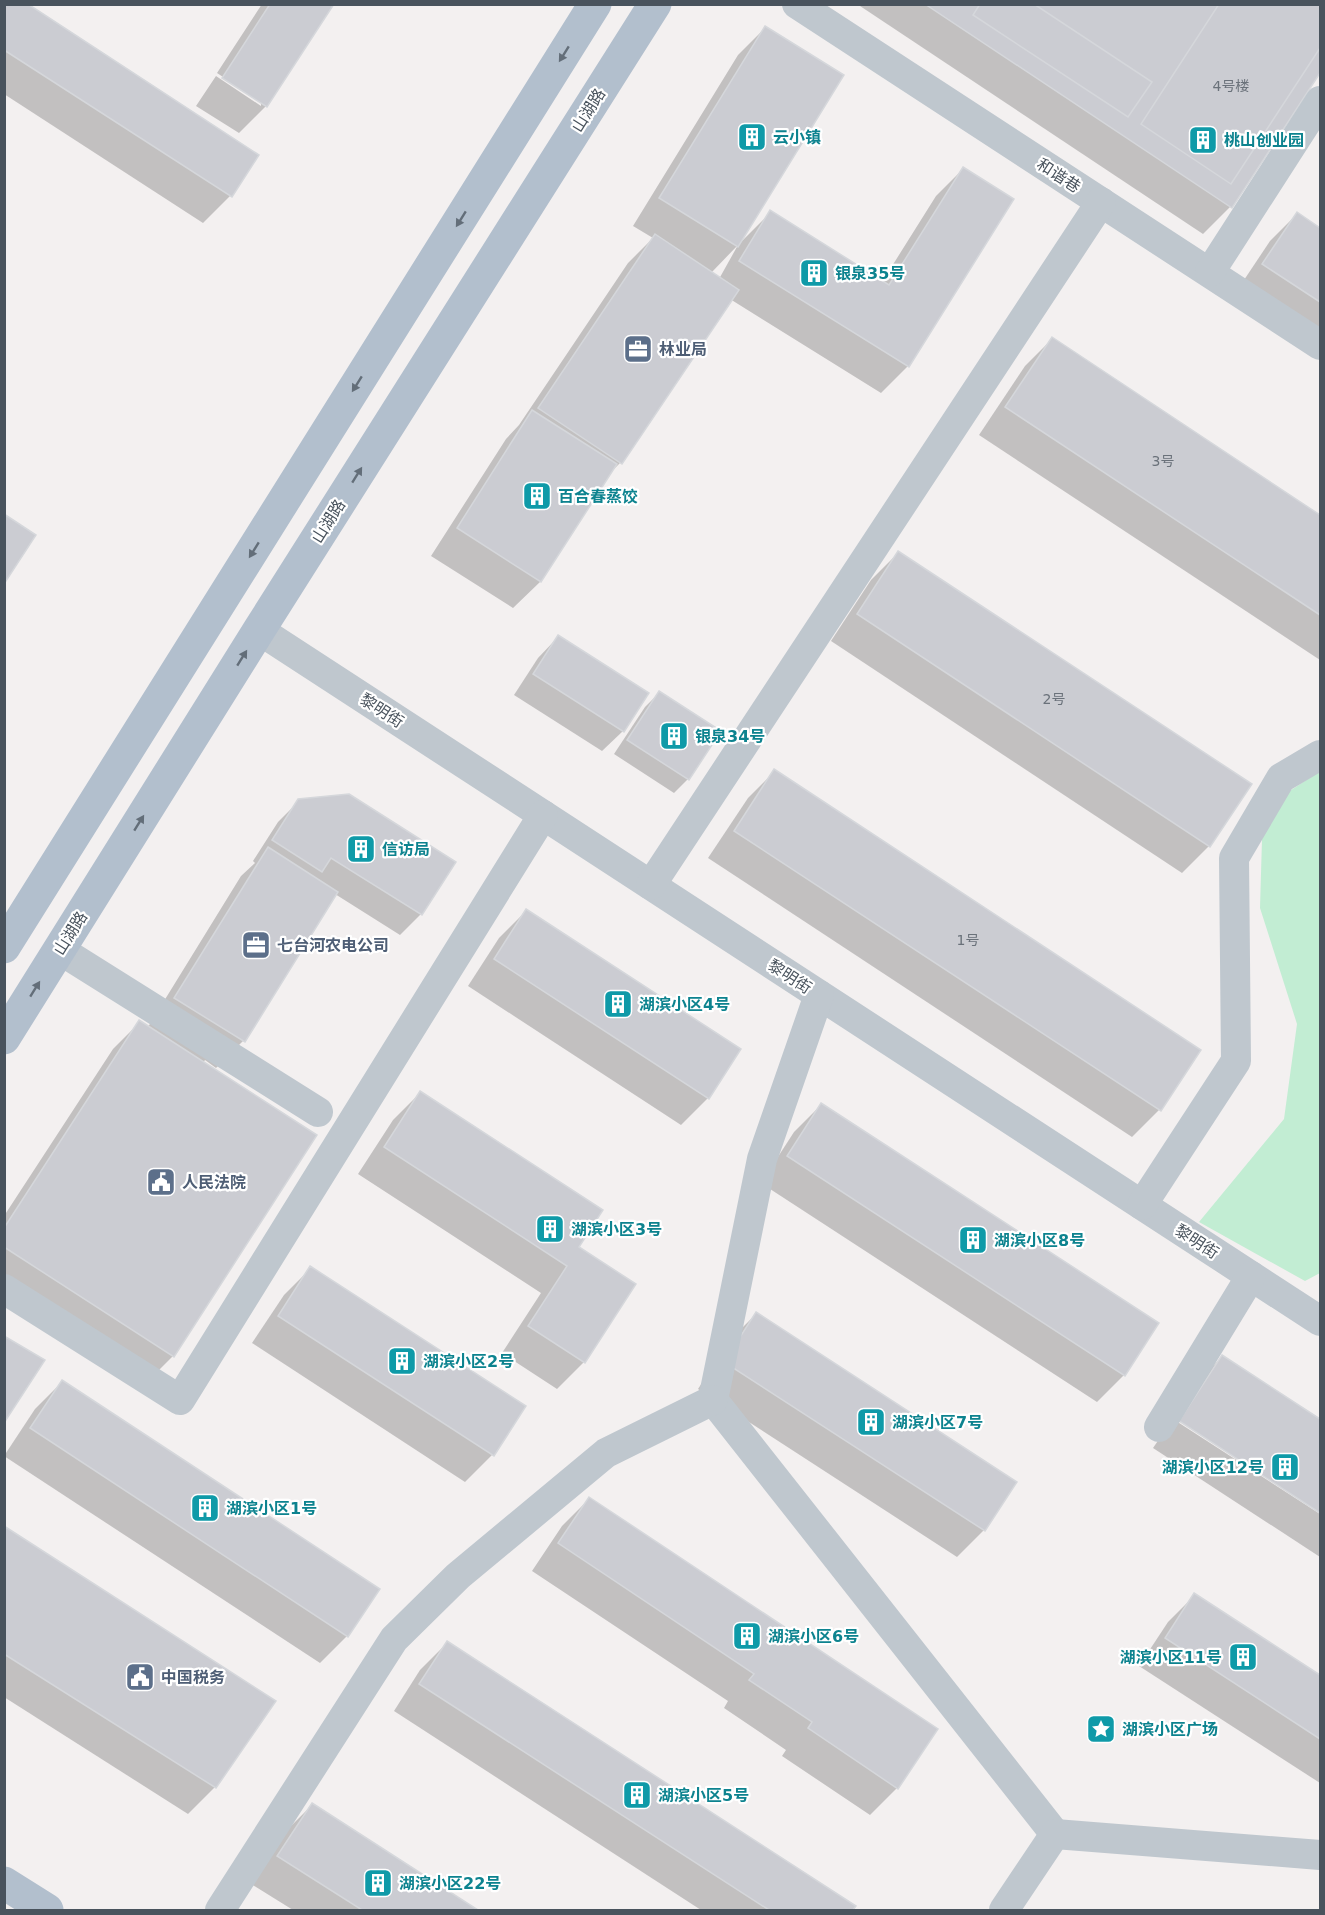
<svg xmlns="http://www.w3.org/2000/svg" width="1325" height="1915" font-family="'DejaVu Sans','Noto Sans SC',sans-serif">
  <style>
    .green { fill: #c2edd3 }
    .shadow { fill: #0003; fill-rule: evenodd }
    .building { fill: #cbccd2; stroke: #d5d7db; stroke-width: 1.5 }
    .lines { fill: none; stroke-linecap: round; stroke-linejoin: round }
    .minor { stroke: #bfc7ce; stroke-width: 30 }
    .primary { stroke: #b2bfcd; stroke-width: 33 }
    .oneway { fill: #636e79 }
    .labels { text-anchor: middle; stroke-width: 4.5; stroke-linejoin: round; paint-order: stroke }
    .number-label { font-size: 14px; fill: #6a717a }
    .street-label { font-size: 16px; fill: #49535d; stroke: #fff }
    .culture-label { font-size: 16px; font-weight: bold; fill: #0d838f; stroke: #fff; text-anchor: start }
    .service-label { font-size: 16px; font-weight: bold; fill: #4e5e75; stroke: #fff; text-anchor: start }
  </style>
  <rect width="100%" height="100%" fill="#f3f0f0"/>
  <path class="green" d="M 1320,771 L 1320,1273 L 1305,1281 L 1199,1222 L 1284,1119 L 1297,1024 L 1260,908 L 1262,839 L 1276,800 Z"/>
  <g class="shadow">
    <path d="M 4,4 L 257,155 L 230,196 L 203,223 L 4,94 Z"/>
    <path d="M 262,4 L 332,4 L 266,106 L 239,133 L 196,106 L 216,76 L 261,106 L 261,102 L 217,73 Z"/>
    <path d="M 857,4 L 1320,4 L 1320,70 L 1230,207 L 1203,234 Z"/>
    <path d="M 765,28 L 742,241 L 771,212 L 882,282 L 936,196 L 963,169 L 908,366 L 881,393 L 730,299 L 620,463 L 608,475 L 540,582 L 513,608 L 431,556 L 506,439 L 519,425 L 628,263 L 653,238 L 633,226 L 738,55 ZM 738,245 L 719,279 L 711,273 Z"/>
    <path d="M 1297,214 L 1320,230 L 1320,347 L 1236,292 L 1270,241 Z"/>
    <path d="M 1052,339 L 1320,517 L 1320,660 L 979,435 L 1025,366 Z"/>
    <path d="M 898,553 L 1249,785 L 1209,846 L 1182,873 L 831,641 L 871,580 Z"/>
    <path d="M 558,637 L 623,731 L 602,751 L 514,695 L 538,658 Z"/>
    <path d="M 659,693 L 719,732 L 688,779 L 674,793 L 614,754 L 645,707 Z"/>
    <path d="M 775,771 L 1199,1050 L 1159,1110 L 1132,1137 L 708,858 L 748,798 Z"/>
    <path d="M 299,801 L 421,914 L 400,935 L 335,894 L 243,1041 L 216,1068 L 205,1060 L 203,1063 L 173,1356 L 146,1383 L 4,1291 L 4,1216 L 113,1049 L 140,1022 L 148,1027 L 241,876 L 255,863 L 253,861 L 278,822 Z"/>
    <path d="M 526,911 L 708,1098 L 681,1125 L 468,986 L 499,938 Z"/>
    <path d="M 420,1093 L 577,1247 L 584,1362 L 557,1389 L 502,1353 L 541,1293 L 358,1174 L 393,1120 Z"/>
    <path d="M 821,1105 L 1124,1375 L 1097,1402 L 761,1183 L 794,1132 Z"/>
    <path d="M 311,1268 L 492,1455 L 465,1482 L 252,1343 L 284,1295 Z"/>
    <path d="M 756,1314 L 1015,1482 L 984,1530 L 957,1557 L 698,1389 L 729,1341 Z"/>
    <path d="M 1222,1357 L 1320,1421 L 1320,1511 L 1174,1416 L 1195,1384 Z"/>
    <path d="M 62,1382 L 347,1636 L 320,1663 L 4,1456 L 35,1409 Z"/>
    <path d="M 1173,1419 L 1320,1514 L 1320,1557 L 1153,1448 Z"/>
    <path d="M 589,1499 L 897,1788 L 870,1815 L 782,1756 L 786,1750 L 724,1708 L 728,1701 L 532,1571 L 562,1526 Z"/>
    <path d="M 4,1528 L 215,1787 L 188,1814 L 4,1697 Z"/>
    <path d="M 1195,1595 L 1320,1677 L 1320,1783 L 1139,1666 L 1168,1622 Z"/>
    <path d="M 447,1643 L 853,1907 L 851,1910 L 701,1910 L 394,1711 L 420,1670 Z"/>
    <path d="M 312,1805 L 475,1910 L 293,1910 L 251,1884 L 285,1832 Z"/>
  </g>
  <g class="building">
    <path d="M 4,4 L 28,4 L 259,155 L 232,197 L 4,50 Z"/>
    <path d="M 270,4 L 334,4 L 267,107 L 222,78 Z"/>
    <path d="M 925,4 L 1320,4 L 1320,73 L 1232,208 Z"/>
    <path d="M 980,4 L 1034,4 L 1152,82 L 1128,117 L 973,15 Z"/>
    <path d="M 1219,4 L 1320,4 L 1320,48 L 1231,184 L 1141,124 Z"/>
    <path d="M 765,26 L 844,75 L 738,247 L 659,198 Z"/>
    <path d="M 963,167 L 1014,199 L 909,367 L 739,261 L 770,210 L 889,285 Z"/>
    <path d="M 1297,212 L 1320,228 L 1320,302 L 1262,264 Z"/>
    <path d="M 655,234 L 739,290 L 622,464 L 538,408 Z"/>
    <path d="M 1052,337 L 1320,515 L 1320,615 L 1005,407 Z"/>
    <path d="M 532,410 L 617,464 L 541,582 L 457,528 Z"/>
    <path d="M 4,514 L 36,535 L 4,584 Z"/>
    <path d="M 898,551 L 1252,784 L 1210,847 L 857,614 Z"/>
    <path d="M 558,635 L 649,693 L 624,732 L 533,674 Z"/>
    <path d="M 659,691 L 721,731 L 689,780 L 627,740 Z"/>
    <path d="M 774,769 L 1201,1050 L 1161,1111 L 734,831 Z"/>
    <path d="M 349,794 L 456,862 L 422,915 L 331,858 L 322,872 L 272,840 L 298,799 Z"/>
    <path d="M 268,847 L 338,892 L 245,1042 L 174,998 Z"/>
    <path d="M 526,909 L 741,1049 L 709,1099 L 494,959 Z"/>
    <path d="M 139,1020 L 317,1135 L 174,1357 L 4,1247 L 4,1228 Z"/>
    <path d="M 420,1091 L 603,1210 L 579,1247 L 636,1284 L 585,1363 L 528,1326 L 567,1266 L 384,1147 Z"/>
    <path d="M 821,1103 L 1159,1323 L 1125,1376 L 787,1156 Z"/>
    <path d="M 310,1266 L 526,1406 L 494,1456 L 278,1316 Z"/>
    <path d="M 756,1312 L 1017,1482 L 985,1531 L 724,1362 Z"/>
    <path d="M 4,1336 L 45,1360 L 4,1423 Z"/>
    <path d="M 1222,1355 L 1320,1419 L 1320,1513 L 1179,1421 Z"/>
    <path d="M 62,1380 L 380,1589 L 348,1637 L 30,1428 Z"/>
    <path d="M 589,1497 L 938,1729 L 898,1789 L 808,1728 L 812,1722 L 749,1680 L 754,1674 L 558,1543 Z"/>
    <path d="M 4,1526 L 276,1701 L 216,1788 L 4,1654 Z"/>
    <path d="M 1194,1593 L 1320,1675 L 1320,1739 L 1165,1638 Z"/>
    <path d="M 447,1641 L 856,1906 L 853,1910 L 769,1910 L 419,1684 Z"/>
    <path d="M 312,1803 L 478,1910 L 362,1910 L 277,1856 Z"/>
  </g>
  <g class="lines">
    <g class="minor">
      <path d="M 797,4 L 1320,345"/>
      <path d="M 1210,272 L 1320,101"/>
      <path d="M 259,630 L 1320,1321"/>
      <path d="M 651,885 L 1101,202"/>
      <path d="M 60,950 L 318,1112"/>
      <path d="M 819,995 L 762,1159 L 713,1400 L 1055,1834"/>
      <path d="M 1142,1205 L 1236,1061 L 1234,858 L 1281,778 L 1320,755"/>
      <path d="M 4,1289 L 180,1400 L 543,815"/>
      <path d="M 1159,1427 L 1251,1276"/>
      <path d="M 220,1910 L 394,1639 L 458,1576 L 606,1453 L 713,1400"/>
      <path d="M 1004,1910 L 1055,1834 L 1320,1855"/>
    </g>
    <g class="primary">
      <path d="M 4,947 L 595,4"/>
      <path d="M 4,1038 L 259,630 L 655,4"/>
      <path d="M 4,1883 L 47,1910"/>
    </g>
  </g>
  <defs><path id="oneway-solid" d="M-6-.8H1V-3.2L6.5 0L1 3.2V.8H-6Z" transform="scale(1.5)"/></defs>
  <g class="oneway">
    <use href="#oneway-solid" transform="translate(564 54) rotate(122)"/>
    <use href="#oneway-solid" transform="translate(461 219) rotate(122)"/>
    <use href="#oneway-solid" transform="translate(357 384) rotate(122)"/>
    <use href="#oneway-solid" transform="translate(357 475) rotate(-58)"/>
    <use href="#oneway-solid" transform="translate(254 550) rotate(122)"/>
    <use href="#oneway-solid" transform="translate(242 658) rotate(-58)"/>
    <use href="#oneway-solid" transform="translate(139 823) rotate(-58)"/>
    <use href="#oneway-solid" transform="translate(35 989) rotate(-58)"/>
  </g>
  <defs>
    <g id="building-square" transform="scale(1.5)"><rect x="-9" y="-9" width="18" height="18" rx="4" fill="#0f9aa8" stroke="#fff"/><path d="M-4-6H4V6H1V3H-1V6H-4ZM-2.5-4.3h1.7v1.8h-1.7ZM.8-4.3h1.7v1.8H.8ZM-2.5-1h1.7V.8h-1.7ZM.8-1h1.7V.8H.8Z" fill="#fff"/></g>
    <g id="office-square" transform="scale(1.5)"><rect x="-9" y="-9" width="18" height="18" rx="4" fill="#5c6f8a" stroke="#fff"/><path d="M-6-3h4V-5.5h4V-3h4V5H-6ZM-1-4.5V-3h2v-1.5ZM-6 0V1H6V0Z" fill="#fff"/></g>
    <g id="civic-square" transform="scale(1.5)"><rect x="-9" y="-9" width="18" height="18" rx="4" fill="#5c6f8a" stroke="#fff"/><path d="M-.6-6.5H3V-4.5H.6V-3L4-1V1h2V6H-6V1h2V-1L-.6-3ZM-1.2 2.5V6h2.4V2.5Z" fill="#fff"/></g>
    <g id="sight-square" transform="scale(1.5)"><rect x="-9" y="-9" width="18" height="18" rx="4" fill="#0f9aa8" stroke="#fff"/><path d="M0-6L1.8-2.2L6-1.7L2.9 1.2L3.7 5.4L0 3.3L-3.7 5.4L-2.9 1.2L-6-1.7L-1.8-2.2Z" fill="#fff"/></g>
  </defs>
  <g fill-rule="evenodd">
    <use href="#building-square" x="752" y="137"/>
    <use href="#building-square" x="1203" y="140"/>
    <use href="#building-square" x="814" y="273"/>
    <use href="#office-square" x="638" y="349"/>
    <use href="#building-square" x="537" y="496"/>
    <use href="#building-square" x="674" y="736"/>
    <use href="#building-square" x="361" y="849"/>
    <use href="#office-square" x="256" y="945"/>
    <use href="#building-square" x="618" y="1004"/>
    <use href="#civic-square" x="161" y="1182"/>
    <use href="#building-square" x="550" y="1229"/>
    <use href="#building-square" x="973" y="1240"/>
    <use href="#building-square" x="402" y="1361"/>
    <use href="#building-square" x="871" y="1422"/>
    <use href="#building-square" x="1285" y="1467"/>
    <use href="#building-square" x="205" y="1508"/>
    <use href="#building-square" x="747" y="1636"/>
    <use href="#building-square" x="1243" y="1657"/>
    <use href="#civic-square" x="140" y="1677"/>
    <use href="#sight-square" x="1101" y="1729"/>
    <use href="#building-square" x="637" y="1795"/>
    <use href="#building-square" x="378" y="1883"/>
  </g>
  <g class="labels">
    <g class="number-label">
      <text x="1231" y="91">4号楼</text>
      <text x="1163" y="466">3号</text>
      <text x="1054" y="704">2号</text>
      <text x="968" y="945">1号</text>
    </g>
    <g class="street-label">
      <text transform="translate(588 110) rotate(-58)" y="6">山湖路</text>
      <text transform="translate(1059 175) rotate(33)" y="6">和谐巷</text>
      <text transform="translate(328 521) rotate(-58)" y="6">山湖路</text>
      <text transform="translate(382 710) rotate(33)" y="6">黎明街</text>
      <text transform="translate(70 933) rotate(-58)" y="6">山湖路</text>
      <text transform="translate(790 976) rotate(33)" y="6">黎明街</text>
      <text transform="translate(1197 1241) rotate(33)" y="6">黎明街</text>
    </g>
    <g class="culture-label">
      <text x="773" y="143">云小镇</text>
      <text x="1224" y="146">桃山创业园</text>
      <text x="835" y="279">银泉35号</text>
      <text x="558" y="502">百合春蒸饺</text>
      <text x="695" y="742">银泉34号</text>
      <text x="382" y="855">信访局</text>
      <text x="639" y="1010">湖滨小区4号</text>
      <text x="571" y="1235">湖滨小区3号</text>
      <text x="994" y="1246">湖滨小区8号</text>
      <text x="423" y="1367">湖滨小区2号</text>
      <text x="892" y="1428">湖滨小区7号</text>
      <text x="1264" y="1473" text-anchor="end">湖滨小区12号</text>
      <text x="226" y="1514">湖滨小区1号</text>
      <text x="768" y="1642">湖滨小区6号</text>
      <text x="1222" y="1663" text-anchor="end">湖滨小区11号</text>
      <text x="1122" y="1735">湖滨小区广场</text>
      <text x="658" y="1801">湖滨小区5号</text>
      <text x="399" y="1889">湖滨小区22号</text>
    </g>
    <g class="service-label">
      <text x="659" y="355">林业局</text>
      <text x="277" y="951">七台河农电公司</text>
      <text x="182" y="1188">人民法院</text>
      <text x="161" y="1683">中国税务</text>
    </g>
  </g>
  <rect width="1325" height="1915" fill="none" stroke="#49535d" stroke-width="12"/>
</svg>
